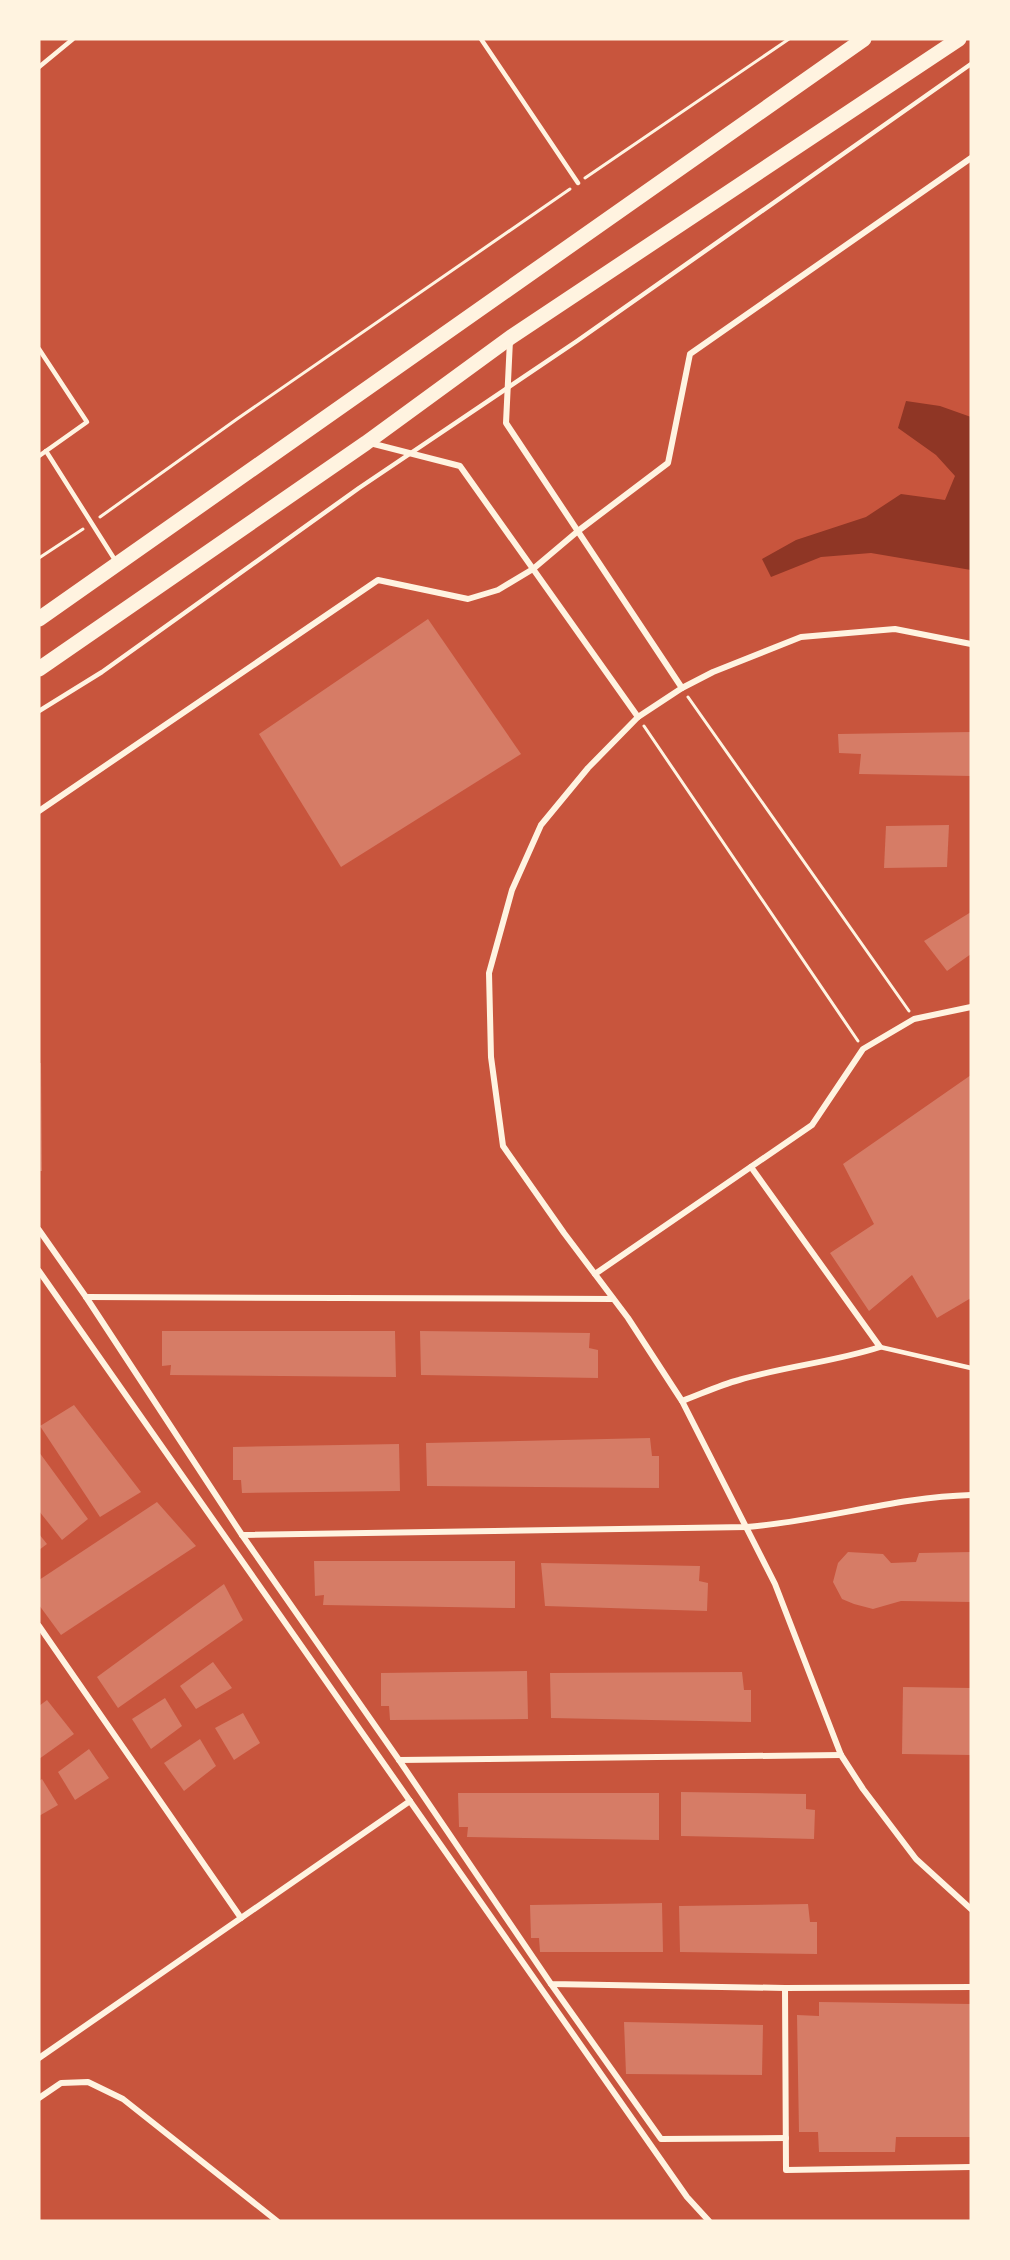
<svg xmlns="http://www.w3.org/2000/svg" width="1010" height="2260" font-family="Raleway,sans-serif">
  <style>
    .water { fill: #8f3625 }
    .building { fill: #d67c66 }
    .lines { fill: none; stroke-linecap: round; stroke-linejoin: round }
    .path { stroke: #fff3e0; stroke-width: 3 }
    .service { stroke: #fff3e0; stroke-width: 4.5 }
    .minor { stroke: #fff3e0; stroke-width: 6 }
    .primary { stroke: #fff3e0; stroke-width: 15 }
  </style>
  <rect width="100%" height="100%" fill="#c8553d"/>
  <path class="water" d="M 906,401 L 940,406 L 971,417 L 971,570 L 871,553 L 821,557 L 771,577 L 762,559 L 796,540 L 866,517 L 901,494 L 945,500 L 955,476 L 936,455 L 898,428 Z"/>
  <g class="building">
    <path d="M 428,619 L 521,754 L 341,867 L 259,734 Z"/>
    <path d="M 971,732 L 971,776 L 859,774 L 861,754 L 839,753 L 838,734 Z"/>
    <path d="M 949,825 L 947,867 L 884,868 L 886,826 Z"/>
    <path d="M 971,912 L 971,954 L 947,971 L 924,941 Z"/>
    <path d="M 39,1063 L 41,1063 L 42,1171 L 39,1171 Z"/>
    <path d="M 971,1075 L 971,1298 L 937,1318 L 912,1275 L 869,1311 L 830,1253 L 874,1224 L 843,1164 Z"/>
    <path d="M 162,1331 L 395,1331 L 396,1377 L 170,1375 L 171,1365 L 162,1366 Z"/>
    <path d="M 420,1331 L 590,1333 L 589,1348 L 598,1350 L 598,1378 L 421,1375 Z"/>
    <path d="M 74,1405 L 141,1492 L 100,1517 L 40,1426 Z"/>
    <path d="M 650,1438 L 652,1456 L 659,1456 L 659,1488 L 427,1486 L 426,1443 Z"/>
    <path d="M 399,1444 L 400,1491 L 242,1493 L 241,1480 L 233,1480 L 233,1447 Z"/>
    <path d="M 39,1452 L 88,1519 L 62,1540 L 39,1511 Z"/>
    <path d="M 157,1502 L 196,1546 L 61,1635 L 39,1605 L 39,1580 Z"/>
    <path d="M 39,1534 L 47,1544 L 39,1550 Z"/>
    <path d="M 848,1552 L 883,1554 L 891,1563 L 916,1562 L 919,1553 L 971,1552 L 971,1602 L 901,1601 L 873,1609 L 854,1604 L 842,1599 L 833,1582 L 838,1563 Z"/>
    <path d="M 314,1561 L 515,1561 L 515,1608 L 323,1605 L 324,1595 L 315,1596 Z"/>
    <path d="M 541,1563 L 700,1566 L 699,1581 L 708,1583 L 707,1611 L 545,1606 Z"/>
    <path d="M 224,1584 L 243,1620 L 118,1708 L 97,1677 Z"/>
    <path d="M 213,1662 L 232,1688 L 196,1709 L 180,1686 Z"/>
    <path d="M 527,1671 L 528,1719 L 390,1720 L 389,1706 L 381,1706 L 381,1673 Z"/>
    <path d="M 742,1672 L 744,1690 L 751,1690 L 751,1722 L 551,1718 L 550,1673 Z"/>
    <path d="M 903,1687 L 971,1688 L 971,1755 L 902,1754 Z"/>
    <path d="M 165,1698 L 182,1726 L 151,1749 L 132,1719 Z"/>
    <path d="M 47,1700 L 74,1734 L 39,1759 L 39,1706 Z"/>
    <path d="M 243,1713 L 260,1743 L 234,1760 L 215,1728 Z"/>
    <path d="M 200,1739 L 216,1766 L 184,1791 L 164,1763 Z"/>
    <path d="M 89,1749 L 109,1778 L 75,1800 L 58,1772 Z"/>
    <path d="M 42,1779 L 58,1805 L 39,1816 L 39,1781 Z"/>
    <path d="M 681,1792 L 806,1794 L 806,1809 L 815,1810 L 814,1839 L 681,1836 Z"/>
    <path d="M 458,1793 L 659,1793 L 659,1840 L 467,1837 L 468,1827 L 459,1827 Z"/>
    <path d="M 662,1903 L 663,1952 L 540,1952 L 539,1938 L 531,1938 L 530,1905 Z"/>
    <path d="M 808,1904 L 810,1922 L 817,1922 L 817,1954 L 680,1952 L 679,1906 Z"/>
    <path d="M 819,2002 L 971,2004 L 971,2137 L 896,2137 L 895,2152 L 819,2152 L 818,2132 L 799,2132 L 797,2015 L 819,2016 Z"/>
    <path d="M 624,2022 L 763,2025 L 762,2075 L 626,2074 Z"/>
  </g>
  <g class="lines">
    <g class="path">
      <path d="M 585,178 L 789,39"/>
      <path d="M 100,517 L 237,419 L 570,189"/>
      <path d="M 39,558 L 83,529"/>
      <path d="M 688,697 L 909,1011"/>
      <path d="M 644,726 L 858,1041"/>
    </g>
    <g class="service">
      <path d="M 481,39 L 578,183"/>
      <path d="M 39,67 L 73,39"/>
      <path d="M 39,349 L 87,422 L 39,456"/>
      <path d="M 46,451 L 115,560"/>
      <path d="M 39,711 L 102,672 L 359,488 L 577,341 L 971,64"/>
      <path d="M 880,1347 L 971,1368"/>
    </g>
    <g class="minor">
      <path d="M 510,340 L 506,423 L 682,688"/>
      <path d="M 370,443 L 460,466 L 638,717"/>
      <path d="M 971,644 L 895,629 L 801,637 L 713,672 L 682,688 L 638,717 L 588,768 L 541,825 L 512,890 L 489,973 L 491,1057 L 503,1146 L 564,1233 L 628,1318 L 682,1401 L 775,1584 L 841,1755 L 863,1789 L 916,1859 L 971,1909"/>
      <path d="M 39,811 L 378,580 L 468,599 L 498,590 L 533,569 L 578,531 L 668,463 L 690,354 L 971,158"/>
      <path d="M 39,1230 L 86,1297 L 242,1535 L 399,1760 L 551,1984 L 785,1988 L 971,1987"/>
      <path d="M 39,1271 L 687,2197 L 709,2221"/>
      <path d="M 595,1274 L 812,1125 L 863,1049 L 914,1019 L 971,1007"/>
      <path d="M 86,1297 L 613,1299"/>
      <path d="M 682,1401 C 701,1394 720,1385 739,1380 C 786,1366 834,1362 880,1347 L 751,1167"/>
      <path d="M 242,1535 L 747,1527 C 822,1521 896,1497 971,1495"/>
      <path d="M 39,1626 L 241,1918"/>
      <path d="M 399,1760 L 841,1755"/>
      <path d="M 551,1984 L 661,2139 L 786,2138"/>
      <path d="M 785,1988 L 786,2170 L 971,2167"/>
      <path d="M 39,2058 L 410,1801"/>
      <path d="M 39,2098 L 61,2083 L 88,2082 L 123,2099 L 277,2221"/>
    </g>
    <g class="primary">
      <path d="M 39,619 L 864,39"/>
      <path d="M 39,669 L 366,443 L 511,337 L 959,39"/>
    </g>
  </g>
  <rect width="1010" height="2260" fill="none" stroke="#fff3e0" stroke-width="81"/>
</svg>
